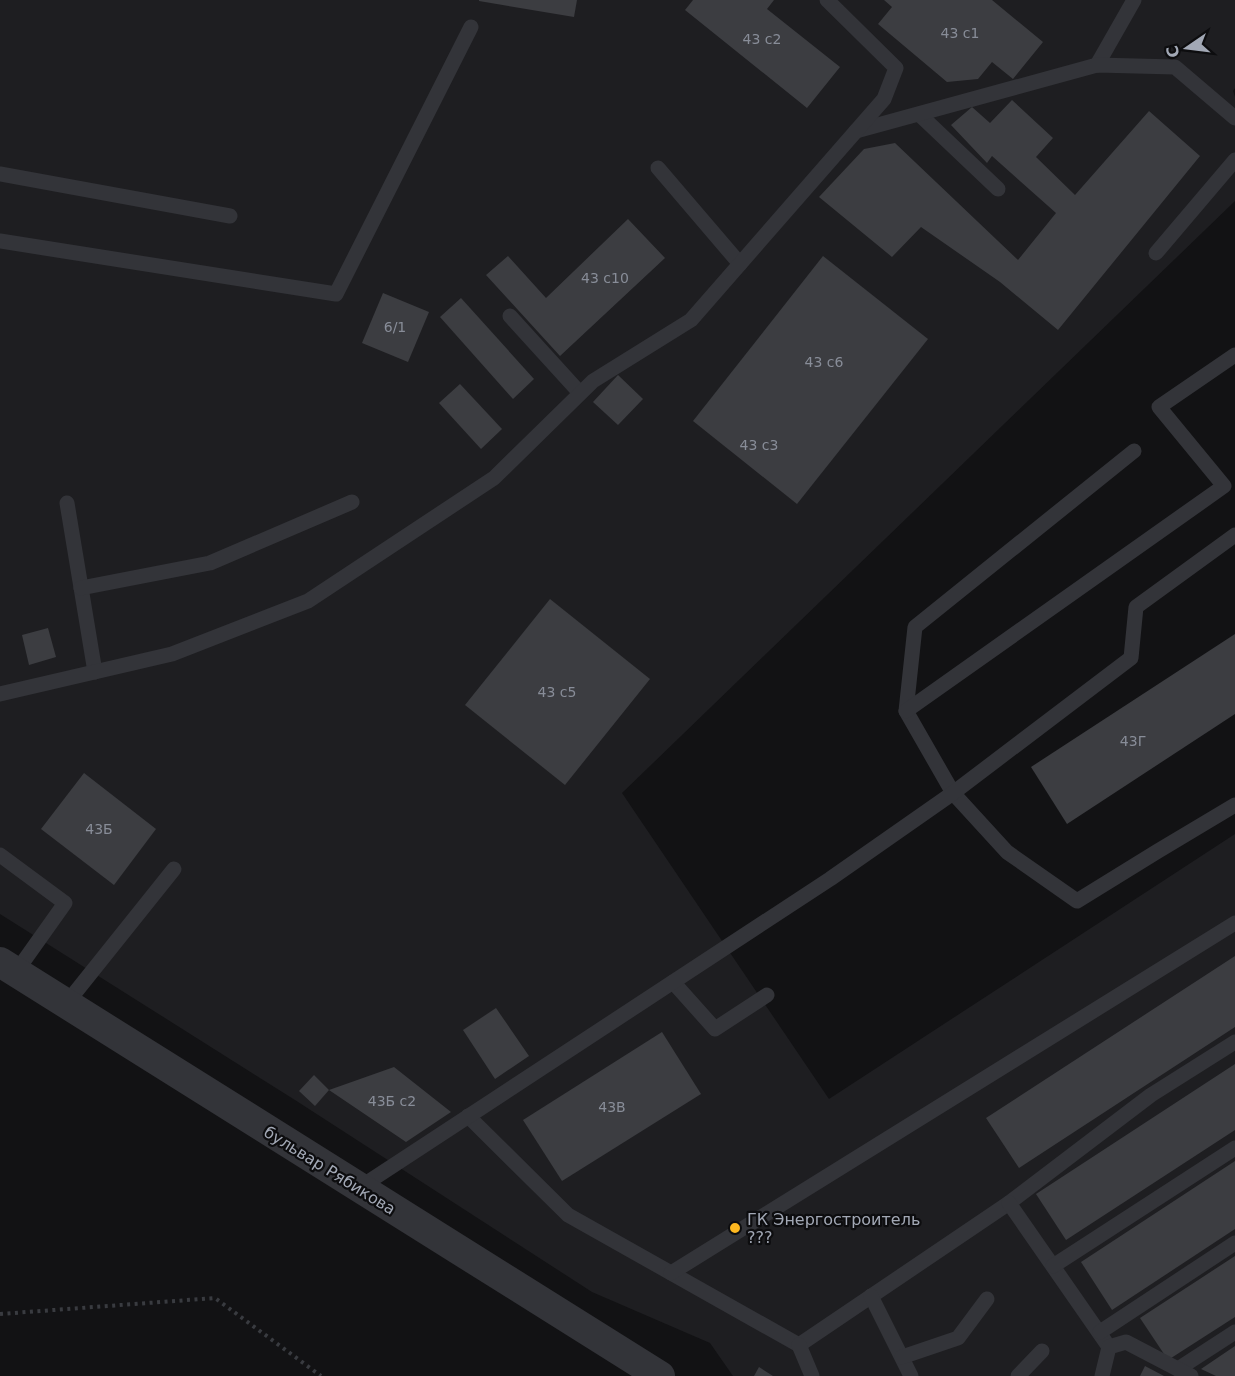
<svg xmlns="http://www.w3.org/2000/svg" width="1235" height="1376" font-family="'DejaVu Sans',sans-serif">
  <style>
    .built { fill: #1e1e21 }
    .building { fill: #3c3d41 }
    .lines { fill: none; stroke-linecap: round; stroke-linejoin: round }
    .path { stroke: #393b40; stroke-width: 4; stroke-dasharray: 3 4.5; stroke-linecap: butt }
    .lane { stroke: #333439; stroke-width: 15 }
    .street { stroke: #333439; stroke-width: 30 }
    .poi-dot { fill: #feb820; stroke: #0d0d0f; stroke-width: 2 }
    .labels { text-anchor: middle; stroke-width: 4.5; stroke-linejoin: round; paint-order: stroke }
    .number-label { font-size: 14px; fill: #888d98 }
    .street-label { font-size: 16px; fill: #a2a8b5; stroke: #0d0d0f }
    .poi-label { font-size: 16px; fill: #a2a8b5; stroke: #0d0d0f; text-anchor: start }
  </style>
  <rect width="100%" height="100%" fill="#121214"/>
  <path class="built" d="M 0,0 L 1235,0 L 1235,88 L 1233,91 L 1235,97 L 1235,201 L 622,793 L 829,1099 L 1235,834 L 1235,1376 L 733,1376 L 710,1343 L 592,1292 L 295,1100 L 0,914 Z"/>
  <g class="building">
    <path d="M 479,0 L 577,0 L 574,17 L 479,1 Z"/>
    <path d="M 693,0 L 774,0 L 767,9 L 840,67 L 807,108 L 685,10 Z"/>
    <path d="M 884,0 L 992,0 L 1043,42 L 1013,79 L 992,62 L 978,79 L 947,82 L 878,24 L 892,7 Z"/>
    <path d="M 1012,100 L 1053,138 L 1036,157 L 1075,195 L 1149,111 L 1200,156 L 1058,330 L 1000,282 L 921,227 L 892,257 L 819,197 L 864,149 L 895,143 L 1018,260 L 1056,213 L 992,156 L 987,163 L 951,125 L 972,107 L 990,123 Z"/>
    <path d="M 628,219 L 665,258 L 560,356 L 486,275 L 508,256 L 546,298 Z"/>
    <path d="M 823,256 L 928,339 L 797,504 L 693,421 Z"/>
    <path d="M 383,293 L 429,312 L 408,362 L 362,343 Z"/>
    <path d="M 461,298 L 534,379 L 513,399 L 440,317 Z"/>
    <path d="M 618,375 L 643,399 L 618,425 L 593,402 Z"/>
    <path d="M 460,384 L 502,429 L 481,449 L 439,403 Z"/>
    <path d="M 550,599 L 650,679 L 565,785 L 465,705 Z"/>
    <path d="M 48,628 L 56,657 L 29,665 L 22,635 Z"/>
    <path d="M 1235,634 L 1235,714 L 1067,824 L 1031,767 Z"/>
    <path d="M 84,773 L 156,829 L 114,885 L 41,829 Z"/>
    <path d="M 1235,956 L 1235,1027 L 1019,1168 L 986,1118 Z"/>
    <path d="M 496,1008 L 529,1056 L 495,1079 L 463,1030 Z"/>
    <path d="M 662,1032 L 701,1094 L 562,1181 L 523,1120 Z"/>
    <path d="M 1235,1064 L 1235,1130 L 1066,1240 L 1036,1194 Z"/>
    <path d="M 394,1067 L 451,1112 L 406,1142 L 329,1090 L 315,1106 L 299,1091 L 314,1075 L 329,1090 Z"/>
    <path d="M 1235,1161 L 1235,1229 L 1112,1310 L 1081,1262 Z"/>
    <path d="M 1235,1256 L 1235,1317 L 1168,1360 L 1140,1318 Z"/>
    <path d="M 1235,1346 L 1235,1376 L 1216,1376 L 1201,1369 Z"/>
    <path d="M 1145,1366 L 1164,1376 L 1140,1376 Z"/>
    <path d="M 759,1367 L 773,1376 L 754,1376 Z"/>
  </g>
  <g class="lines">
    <path class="path" d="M 0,1314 L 215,1298 L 321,1376"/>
    <g class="lane">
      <path d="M 1097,65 L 1134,0"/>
      <path d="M 919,114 L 998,189"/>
      <path d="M 856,131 L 1097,65 L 1175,67 L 1235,118"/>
      <path d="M 658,168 L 740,264"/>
      <path d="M 0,174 L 230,216"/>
      <path d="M 0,241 L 336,294 L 471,27"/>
      <path d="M 1156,253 L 1235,160"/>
      <path d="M 510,316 L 580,393"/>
      <path d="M 1134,451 L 915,627 L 906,711 L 953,793 L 1007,852 L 1077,901 L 1158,851 L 1235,805"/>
      <path d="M 67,503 L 95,672"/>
      <path d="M 81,588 L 210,563 L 352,502"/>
      <path d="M 0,694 L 172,654 L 308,601 L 494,478 L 593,381 L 691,320 L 884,99 L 896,68 L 827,0"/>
      <path d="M 906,711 L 1224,486 L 1159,407 L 1235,355"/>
      <path d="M 0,855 L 65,903 L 16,972"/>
      <path d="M 673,982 L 715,1029 L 767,995"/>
      <path d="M 66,1004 L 174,869"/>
      <path d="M 468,1116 L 568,1215 L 799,1345 L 1009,1203 L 1151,1095 L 1235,1042"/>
      <path d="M 359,1188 L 830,879 L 953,793 L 1131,658 L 1136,607 L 1235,535"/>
      <path d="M 1009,1203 L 1109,1347"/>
      <path d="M 1053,1266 L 1235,1148"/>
      <path d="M 671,1273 L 1235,923"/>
      <path d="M 871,1296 L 911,1376"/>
      <path d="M 1100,1332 L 1235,1243"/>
      <path d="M 799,1345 L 812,1376"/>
      <path d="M 902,1357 L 958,1338 L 987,1299"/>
      <path d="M 1178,1369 L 1235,1332"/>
      <path d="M 1018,1376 L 1042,1351"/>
      <path d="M 1102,1376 L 1109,1347 L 1126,1342 L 1191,1376"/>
    </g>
    <path class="street" d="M 0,962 L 660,1376"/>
  </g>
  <circle class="poi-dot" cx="735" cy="1228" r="6"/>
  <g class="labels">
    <g class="number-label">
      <text x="960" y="38">43 с1</text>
      <text x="762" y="44">43 с2</text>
      <text x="605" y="283">43 с10</text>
      <text x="395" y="332">6/1</text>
      <text x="824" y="367">43 с6</text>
      <text x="759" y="450">43 с3</text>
      <text x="557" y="697">43 с5</text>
      <text x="1133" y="746">43Г</text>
      <text x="99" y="834">43Б</text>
      <text x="392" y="1106">43Б с2</text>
      <text x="612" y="1112">43В</text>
    </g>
    <g class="street-label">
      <text transform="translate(330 1170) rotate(32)" y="6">бульвар Рябикова</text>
    </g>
    <g class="poi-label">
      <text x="747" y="1225">ГК Энергостроитель<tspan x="747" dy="18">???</tspan></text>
    </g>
  </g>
  <g transform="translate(1187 48) rotate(256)" stroke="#0d0d0f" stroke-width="4.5" paint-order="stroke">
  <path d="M0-4.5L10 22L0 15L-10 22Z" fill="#a2a8b5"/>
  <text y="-9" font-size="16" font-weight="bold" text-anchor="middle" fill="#a2a8b5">С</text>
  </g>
</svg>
